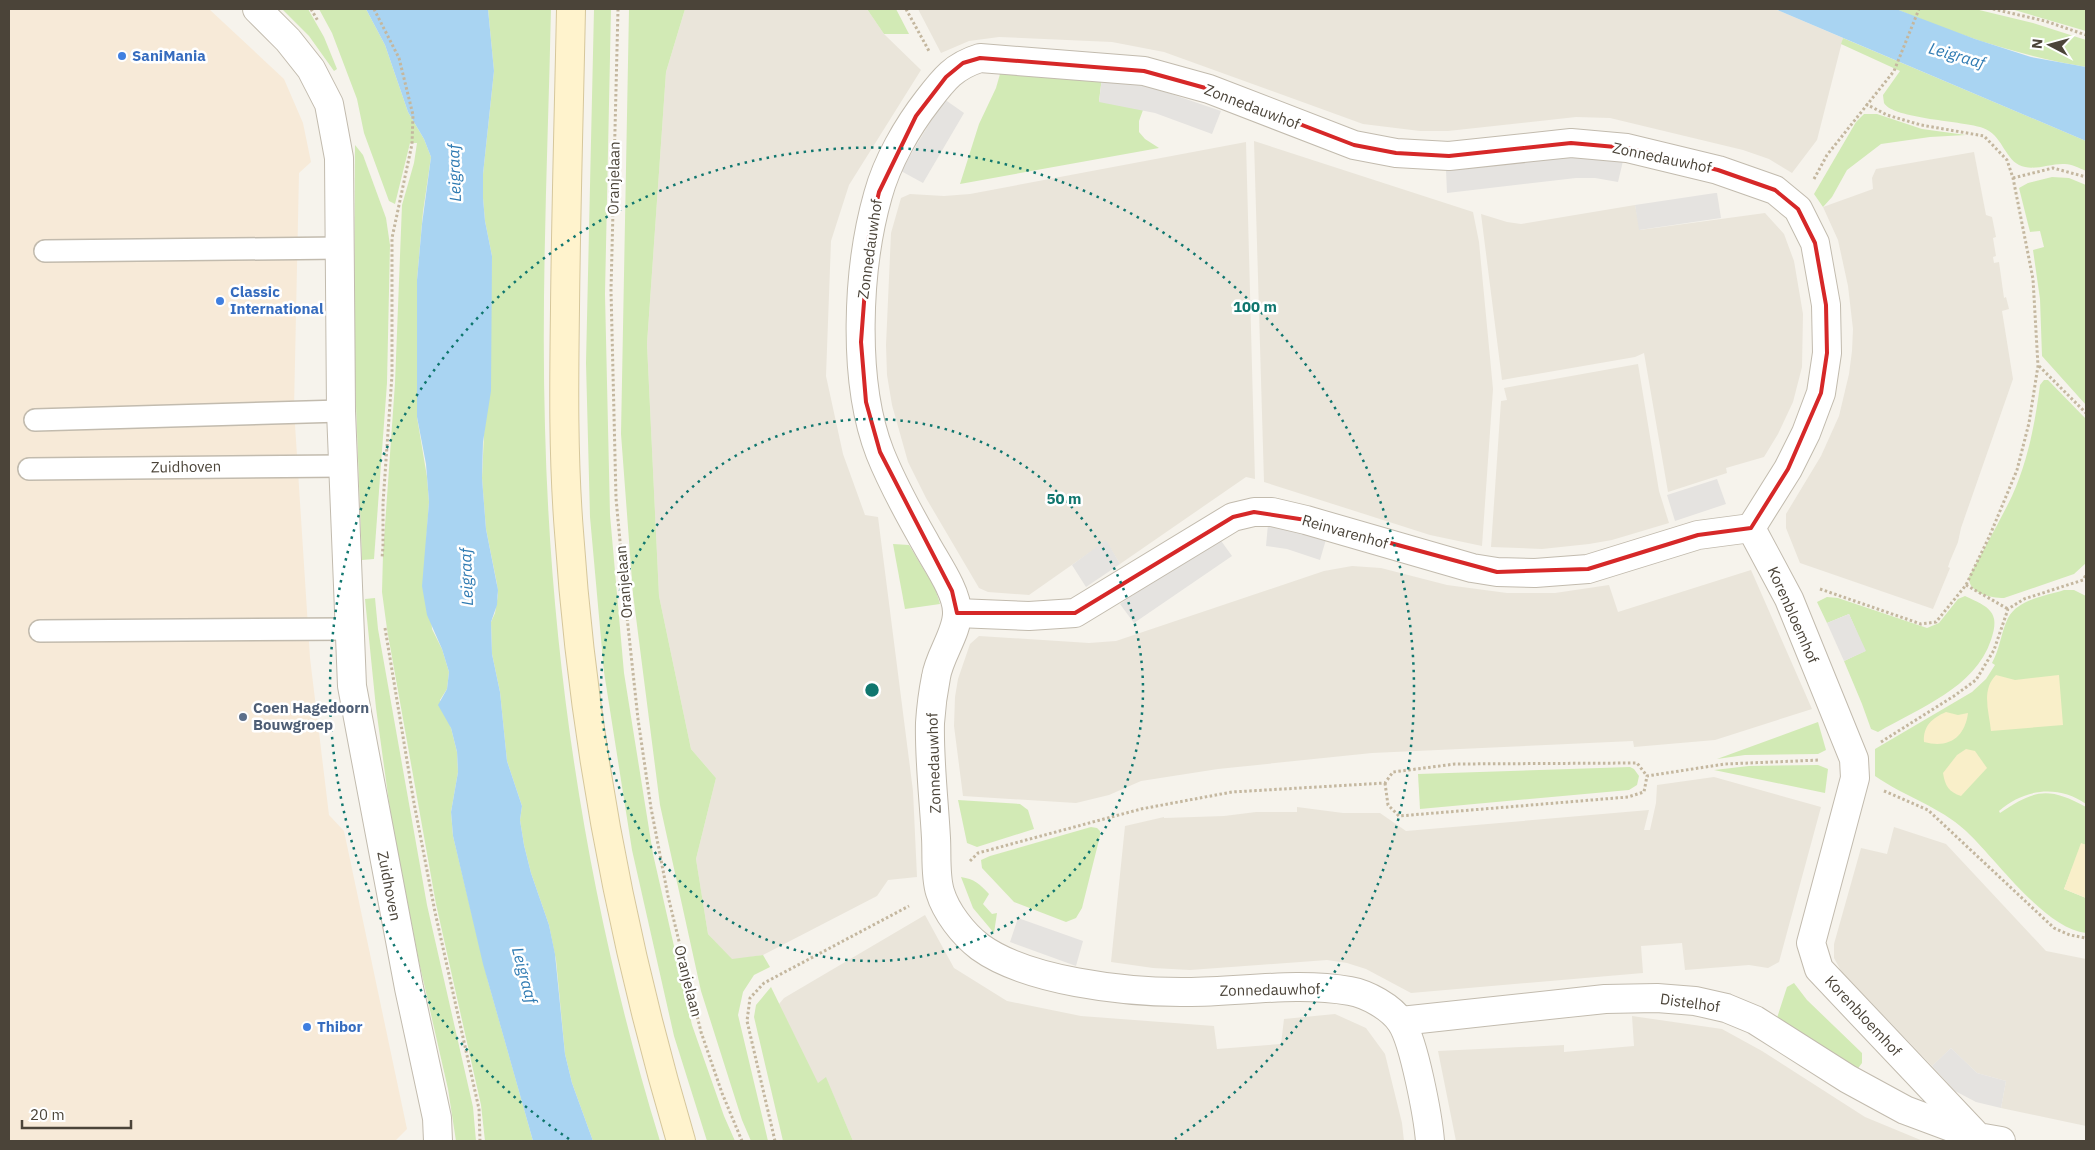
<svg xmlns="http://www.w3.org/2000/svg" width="2095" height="1150" font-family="'IBM Plex Sans',sans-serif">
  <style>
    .residential { fill: #eae5da }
    .commercial { fill: #f7ead8 }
    .green { fill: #d2eab5 }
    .sand { fill: #f9efc9 }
    .parking { fill: #e5e3e0 }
    .water { fill: #a9d4f2 }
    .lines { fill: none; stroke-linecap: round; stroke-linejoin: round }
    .lane-casing { stroke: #c2bbae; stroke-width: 24 }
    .street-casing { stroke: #c2bbae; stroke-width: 30 }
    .secondary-casing { stroke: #d6c79b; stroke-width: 30 }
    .path { stroke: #c4b79f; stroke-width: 3; stroke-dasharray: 2.5 2.5; stroke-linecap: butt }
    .lane { stroke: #fff; stroke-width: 21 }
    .street { stroke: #fff; stroke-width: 28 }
    .secondary { stroke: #fff3cd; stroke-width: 28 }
    .marked { fill: none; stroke: #d62828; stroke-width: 4; stroke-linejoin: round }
    .ring { fill: none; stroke: #0f766e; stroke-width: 2.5; stroke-dasharray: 2.5 5 }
    .shop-dot { fill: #3f7fe0; stroke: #fff; stroke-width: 2 }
    .service-dot { fill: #5c6f8a; stroke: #fff; stroke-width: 2 }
    .labels { text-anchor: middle; stroke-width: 5; stroke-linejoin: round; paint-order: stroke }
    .shop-label { font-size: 15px; font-weight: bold; fill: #366cbe; stroke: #fff; text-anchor: start }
    .street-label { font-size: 15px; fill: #4b4439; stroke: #fff }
    .service-label { font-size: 15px; font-weight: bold; fill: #4e5e75; stroke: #fff; text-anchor: start }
    .water-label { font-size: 16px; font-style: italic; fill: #2e7ab2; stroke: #fff }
    .centre { fill: #0f766e; stroke: #fff; stroke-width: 2.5 }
    .ring-label { font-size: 15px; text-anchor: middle; font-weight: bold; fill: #0f766e; stroke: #fff; stroke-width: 5; stroke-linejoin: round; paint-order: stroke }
  </style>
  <rect width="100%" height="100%" fill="#f6f3ec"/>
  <g class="residential">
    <path d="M 685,9 L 867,9 L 884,34 L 921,70 L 849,185 L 831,241 L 826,376 L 843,454 L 865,515 L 878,517 L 913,791 L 917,877 L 888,880 L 877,896 L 763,955 L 732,960 L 708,934 L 696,859 L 716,778 L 691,749 L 659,596 L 647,344 L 666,72 Z"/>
    <path d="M 918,9 L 1775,9 L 1843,38 L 1817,140 L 1792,173 L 1769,159 L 1743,150 L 1610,118 L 1576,117 L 1448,131 L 1420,131 L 1363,124 L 1164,52 L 1112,42 L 999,37 L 969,41 L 941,53 Z"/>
    <path d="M 1254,141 L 1473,212 L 1479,242 L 1493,389 L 1482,546 L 1430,535 L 1264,482 Z"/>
    <path d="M 1246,142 L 1255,479 L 1246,477 L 1120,564 L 1106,541 L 1029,595 L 988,592 L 979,588 L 926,498 L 908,462 L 892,405 L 887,375 L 886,345 L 891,233 L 901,198 L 910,194 L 944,196 L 970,194 Z"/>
    <path d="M 1974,152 L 1986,215 L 1992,217 L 1996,237 L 1993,238 L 1996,256 L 1993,257 L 1994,263 L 1999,262 L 2004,298 L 2006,297 L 2009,309 L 2002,311 L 2013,379 L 1961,528 L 1958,542 L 1950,561 L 1948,567 L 1950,568 L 1933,609 L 1800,563 L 1786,528 L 1786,514 L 1821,456 L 1839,416 L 1849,374 L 1852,351 L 1853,329 L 1848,286 L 1838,240 L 1823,207 L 1873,189 L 1872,178 L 1876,169 Z"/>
    <path d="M 1635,205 L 1640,230 L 1765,213 L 1784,234 L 1794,261 L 1803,314 L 1802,367 L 1793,402 L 1778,434 L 1764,457 L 1726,468 L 1727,473 L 1668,492 L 1644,353 L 1635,357 L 1502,380 L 1481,214 L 1507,222 L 1521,224 Z"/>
    <path d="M 1638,364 L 1659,491 L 1669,523 L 1612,540 L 1589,544 L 1542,549 L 1491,547 L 1501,401 L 1507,400 L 1504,388 Z"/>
    <path d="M 1352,566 L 1381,568 L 1447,585 L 1507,593 L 1555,593 L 1609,585 L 1618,612 L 1751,570 L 1812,709 L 1715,740 L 1634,747 L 1633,741 L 1372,753 L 1218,769 L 1141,781 L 1109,795 L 1076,803 L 963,796 L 954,726 L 955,697 L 958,679 L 970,644 L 979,636 L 1089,643 L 1116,641 L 1324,571 Z"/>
    <path d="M 1714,777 L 1821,807 L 1779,962 L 1768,968 L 1749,965 L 1685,970 L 1682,943 L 1641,946 L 1643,973 L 1411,993 L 1366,969 L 1347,963 L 1327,960 L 1190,970 L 1153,968 L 1111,962 L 1125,826 L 1164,817 L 1164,818 L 1224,816 L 1256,812 L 1297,812 L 1297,807 L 1343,813 L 1380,813 L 1406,831 L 1649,810 L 1644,830 L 1650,830 L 1656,803 L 1657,785 Z"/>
    <path d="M 1894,827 L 1946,844 L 2046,951 L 2086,959 L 2086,1126 L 2001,1108 L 2006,1081 L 1977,1073 L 1951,1048 L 1932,1066 L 1841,971 L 1834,958 L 1834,944 L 1861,848 L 1887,854 Z"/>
    <path d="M 925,915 L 954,968 L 1007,1001 L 1081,1016 L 1214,1026 L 1217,1049 L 1281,1044 L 1284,1019 L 1335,1014 L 1366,1028 L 1385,1054 L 1402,1123 L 1404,1141 L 853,1141 L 826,1078 L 818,1084 L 779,1004 L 784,998 Z"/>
    <path d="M 1632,1016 L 1722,1029 L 1762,1051 L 1865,1117 L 1923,1141 L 1456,1141 L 1438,1051 L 1564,1045 L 1564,1052 L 1634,1046 Z"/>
  </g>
  <path class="commercial" d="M 9,9 L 209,9 L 284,79 L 303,123 L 311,162 L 299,173 L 294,409 L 310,658 L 329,815 L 344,831 L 407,1129 L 395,1141 L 9,1141 Z"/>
  <g class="green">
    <path d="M 282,9 L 308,9 L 324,37 L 337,69 L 334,71 L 309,36 Z"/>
    <path d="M 319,9 L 366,9 L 385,45 L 408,112 L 424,139 L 431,157 L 423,212 L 417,280 L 417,417 L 427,477 L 429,502 L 426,544 L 432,629 L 442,649 L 449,672 L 447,689 L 440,700 L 451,728 L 457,752 L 458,772 L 451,812 L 453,836 L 488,981 L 533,1141 L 485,1141 L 481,1105 L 436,904 L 387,629 L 382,592 L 383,554 L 395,383 L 402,205 L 414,163 L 417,143 L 410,143 L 395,204 L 389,201 L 364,133 L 357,99 L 332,33 Z"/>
    <path d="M 488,9 L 551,9 C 548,148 541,289 545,428 C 551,669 589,911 660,1141 L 593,1141 L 572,1083 L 565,1054 L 556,960 L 549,925 L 531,873 L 524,845 L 520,820 L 522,806 L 507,761 L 500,692 L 492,654 L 491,622 L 495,613 L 498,595 L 497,584 L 486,529 L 482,478 L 492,256 L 485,221 L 483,198 L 483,174 L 494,71 Z"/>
    <path d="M 594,9 L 611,9 L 605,294 L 610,515 L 624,673 L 653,854 L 692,1025 L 724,1116 L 735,1141 L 707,1141 L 674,1036 L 632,850 L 604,672 L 590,517 L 586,363 Z"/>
    <path d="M 629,9 L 685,9 L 666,72 L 647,344 L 659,596 L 691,749 L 716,778 L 696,859 L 708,934 L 732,959 L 763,955 L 770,967 L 754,975 L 743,992 L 738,1015 L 768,1141 L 751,1141 L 742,1120 L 701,991 L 660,805 L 633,594 L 621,434 Z"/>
    <path d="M 867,9 L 896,9 L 909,34 L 884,34 Z"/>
    <path d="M 1896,9 L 1975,9 L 2033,23 L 2086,40 L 2086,67 C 2020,56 1957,35 1896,9 Z"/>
    <path d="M 2011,9 L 2086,9 L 2086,31 Z"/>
    <path d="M 1843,38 L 2086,141 L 2086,171 C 2079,168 2072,164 2065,164 C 2050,163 2033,172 2019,165 C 2004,157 2002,135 1983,128 C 1965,121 1893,119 1884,103 C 1884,102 1883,96 1883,95 L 1900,71 L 1841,44 Z"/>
    <path d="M 1000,74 L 1102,77 L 1099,101 L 1143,110 L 1139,121 L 1139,132 L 1145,139 L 1159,148 L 960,184 L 979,124 L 996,88 Z"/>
    <path d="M 1864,114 L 1877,114 L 1922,129 L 1966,135 L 1930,137 L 1881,144 L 1847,170 L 1832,197 L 1823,207 L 1814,194 L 1856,122 Z"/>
    <path d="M 355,145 L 363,155 L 386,218 L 390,245 L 387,383 L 374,559 L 362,560 L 354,354 Z"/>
    <path d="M 2052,177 L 2069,178 L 2086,185 L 2086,405 L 2042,356 L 2040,299 L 2033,250 L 2044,247 L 2040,231 L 2030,232 L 2019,188 L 2028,183 Z"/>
    <path d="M 2044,380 L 2048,380 L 2086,419 L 2086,563 L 2074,574 L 2004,598 C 1990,598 1968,593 1969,577 C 1983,550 1999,523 2012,496 C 2028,461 2035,423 2040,385 Z"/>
    <path d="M 893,544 L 909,545 L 935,588 L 940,604 L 905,609 Z"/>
    <path d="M 2064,590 L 2074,590 L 2086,596 L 2086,804 C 2058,784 2024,789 1999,811 L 2000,813 C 2035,789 2049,787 2086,807 L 2086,845 L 2082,844 L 2064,889 L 2086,898 L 2086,933 C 2044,928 1997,860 1966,831 C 1939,806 1905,797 1875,776 L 1875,749 L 1972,692 L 1986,679 L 1995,665 L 1992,663 C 2000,649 2001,632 2008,618 C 2018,599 2046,596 2064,590 Z"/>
    <path d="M 1965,596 C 1989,607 2001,612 1991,640 C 1975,688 1919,708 1878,732 L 1871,729 L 1862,704 L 1844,661 L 1865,651 L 1849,614 L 1827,623 L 1817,602 L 1827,597 L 1838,598 L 1927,628 L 1939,623 L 1958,599 Z"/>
    <path d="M 375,598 L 378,629 L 427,905 L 473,1107 L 476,1141 L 456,1141 L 448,1089 L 419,962 L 391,817 L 376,708 L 365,599 Z"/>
    <path d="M 1818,722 L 1826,750 L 1818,754 L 1745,755 L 1717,759 Z"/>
    <path d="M 1818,765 L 1828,769 L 1825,793 L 1714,770 L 1749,766 Z"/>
    <path d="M 1630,767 L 1634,769 L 1639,776 L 1637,785 L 1629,790 L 1420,809 L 1418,774 Z"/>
    <path d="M 958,800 L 1020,804 L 1028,810 L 1034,829 L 977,847 L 967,843 Z"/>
    <path d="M 1091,827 L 1097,828 L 1100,831 L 1100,836 L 1082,908 L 1076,918 L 1066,922 L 1014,902 L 982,868 L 981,860 L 990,856 Z"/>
    <path d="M 961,877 C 974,879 980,884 989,894 L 983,904 L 992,914 L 997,913 L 994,933 L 973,908 Z"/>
    <path d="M 1794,983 L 1807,1000 L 1862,1053 L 1862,1063 L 1856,1071 L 1776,1021 L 1787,987 Z"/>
    <path d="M 771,987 L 818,1083 L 826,1077 L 853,1141 L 783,1141 L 754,1017 L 756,1005 Z"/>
  </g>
  <g class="sand">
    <path d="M 1996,675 L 2015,680 L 2059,675 L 2063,725 L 1991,731 C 1989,712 1981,690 1996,675 Z"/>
    <path d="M 1946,712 L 1958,715 L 1968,713 C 1965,737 1949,749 1924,742 C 1923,726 1932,718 1946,712 Z"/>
    <path d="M 1966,749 L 1975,751 L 1987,768 L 1961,796 C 1949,792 1945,786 1943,773 L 1957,755 Z"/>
    <path d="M 2081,843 L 2086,845 L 2086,898 L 2064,889 Z"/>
  </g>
  <g class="parking">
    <path d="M 1102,77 L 1139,83 L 1221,111 L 1212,134 L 1155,113 L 1099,102 Z"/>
    <path d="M 944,99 L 964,113 L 923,183 L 901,171 Z"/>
    <path d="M 1581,153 L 1623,161 L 1618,182 L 1595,178 L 1576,178 L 1447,193 L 1446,170 Z"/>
    <path d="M 1715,193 L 1717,193 L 1721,218 L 1639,230 L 1635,205 Z"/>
    <path d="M 1717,479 L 1726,504 L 1675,521 L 1667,495 Z"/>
    <path d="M 1268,524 L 1327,536 L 1320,560 L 1287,549 L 1266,546 Z"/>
    <path d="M 1220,535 L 1219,538 L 1232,556 L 1134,623 L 1120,604 Z"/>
    <path d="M 1106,540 L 1120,564 L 1086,587 L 1072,565 Z"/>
    <path d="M 1849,614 L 1866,651 L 1844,661 L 1827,623 Z"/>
    <path d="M 1018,918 L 1083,941 L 1076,966 L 1010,942 Z"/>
    <path d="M 1951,1048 L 1977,1073 L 2006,1081 L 2001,1108 L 1976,1102 L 1955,1091 L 1932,1066 Z"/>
  </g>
  <g class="water">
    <path d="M 366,9 L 488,9 L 494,71 L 483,174 L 483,198 L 485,221 L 492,256 L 491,391 L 483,442 L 482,478 L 486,529 L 498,590 L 497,605 L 491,622 L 492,654 L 500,692 L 507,761 L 522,806 L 520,820 L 524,845 L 531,873 L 549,925 L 555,954 L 565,1054 L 572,1083 L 593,1141 L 533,1141 L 483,964 L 453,836 L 451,812 L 458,772 L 457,752 L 451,728 L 438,705 L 447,689 L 449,672 L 442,649 L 427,615 L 422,586 L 429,502 L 426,464 L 417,417 L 417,280 L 422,224 L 431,157 L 424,139 L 408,112 L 385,45 Z"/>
    <path d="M 1775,9 L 1896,9 L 1975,39 L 2031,57 L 2086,67 L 2086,141 Z"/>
  </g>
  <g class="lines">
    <g class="lane-casing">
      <g id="lane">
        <path d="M 45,251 L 341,248"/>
        <path d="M 35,420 L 341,411"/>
        <path d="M 29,469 L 343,466"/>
        <path d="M 40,631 L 351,629"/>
      </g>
    </g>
    <g class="street-casing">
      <g id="street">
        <path d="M 257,9 L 288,40 L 311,69 L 329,104 L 339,158 L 341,411 L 352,686 L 409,988 L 437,1118 L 438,1141"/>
        <path d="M 1751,528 L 1789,599 L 1854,759 L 1855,778 L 1811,943 L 1819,969 L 1978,1137 L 2001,1141"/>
        <path d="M 957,613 L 1029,616 L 1075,613 L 1233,517 L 1254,512 L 1272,512 L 1306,520 L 1472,568 L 1497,572 L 1535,573 L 1588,569 L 1698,535 L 1751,528"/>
        <path d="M 1401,1021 L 1605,999 L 1657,998 L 1695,1001 L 1726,1008 L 1755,1020 L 1848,1079 L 1905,1110 L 1972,1135"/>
        <path d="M 1430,1141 C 1428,1117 1414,1041 1401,1022 C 1391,1007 1367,994 1350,991 C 1294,981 1236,993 1181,992 C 1124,992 1027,981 980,947 C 963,934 946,912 940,892 C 935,876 937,855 936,838 C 934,801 929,759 930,723 C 931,708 933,692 936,677 C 939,656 958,632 957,612 C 957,591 935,561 925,542 C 909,514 892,483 880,453 C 852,381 857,269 878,195 C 887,162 907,127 928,100 C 944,79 954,66 980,58 L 1144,71 L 1209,89 L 1354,145 L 1396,153 L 1449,156 L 1571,143 L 1627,148 L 1718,170 L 1775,190 L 1798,209 L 1815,243 L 1826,305 L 1827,353 L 1821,393 L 1806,433 L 1788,469 L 1751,528"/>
      </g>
    </g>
    <g class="secondary-casing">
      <path id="secondary" d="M 571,9 C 569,108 566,208 565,308 C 564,382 563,457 569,532 C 583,739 622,942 681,1141"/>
    </g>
    <g class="path">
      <path d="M 311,9 L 318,21"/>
      <path d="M 374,9 L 399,58 L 413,115 L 412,144 L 392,238 L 392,375 L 383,503 L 383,547 L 382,558"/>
      <path d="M 618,9 L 611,290 L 616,498 L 627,617 L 638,719 L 651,808 L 668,896 L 701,1032 L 722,1093 L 742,1141"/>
      <path d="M 906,9 L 929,51"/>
      <path d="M 1993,9 L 2045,21 L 2086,35"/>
      <path d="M 2013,178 L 2053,168 L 2086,177"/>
      <path d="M 1814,179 L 1827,155 L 1894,71 L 1919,9"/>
      <path d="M 2039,366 L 2086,413"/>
      <path d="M 1966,585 L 2008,609"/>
      <path d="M 1820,589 L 1921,624 L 1936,622 L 1966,585 L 1990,535 L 2017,470 L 2029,423 L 2038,366 L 2033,279 L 2013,178 L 2007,160 L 1984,136 L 1921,125 L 1887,115 L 1866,104"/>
      <path d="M 385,628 L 414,803 L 435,912 L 479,1109 L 480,1141"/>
      <path d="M 1881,742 L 1954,696 L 1976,680 L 1994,650 L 2008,609 L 2024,599 L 2083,580 L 2086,575"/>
      <path d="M 1385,783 L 1388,805 L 1399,816 L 1628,797 L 1644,792 L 1647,776 L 1725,764 L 1820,760"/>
      <path d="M 1884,791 L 1928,810 L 2054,928 L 2070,935 L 2086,938"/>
      <path d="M 970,861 L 978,853 L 1141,809 L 1232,792 L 1385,783 L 1393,772 L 1455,764 L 1637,763 L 1647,776"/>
      <path d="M 775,1141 L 747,1021 L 750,998 L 764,983 L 909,906"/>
    </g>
    <use href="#lane" class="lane"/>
    <use href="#street" class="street"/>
    <use href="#secondary" class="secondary"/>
  </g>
  <path class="marked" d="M 980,58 L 1144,71 L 1209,89 L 1354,145 L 1396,153 L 1449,156 L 1571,143 L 1627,148 L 1718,170 L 1775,190 L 1798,209 L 1815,243 L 1826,305 L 1827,353 L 1821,393 L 1788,469 L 1751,528 L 1698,535 L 1588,569 L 1497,572 L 1306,520 L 1254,512 L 1233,517 L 1075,613 L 957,613 L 952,591 L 880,452 L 866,402 L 861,342 L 869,236 L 879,192 L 916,116 L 946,77 L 963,63 Z"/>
  <g class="ring">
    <circle cx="872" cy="690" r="271"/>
    <path d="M569 1139A542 542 0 1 1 1175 1139"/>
  </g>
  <g class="shop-dot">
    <circle cx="122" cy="56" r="5"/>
    <circle cx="220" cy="301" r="5"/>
    <circle cx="307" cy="1027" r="5"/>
  </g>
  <circle class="service-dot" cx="243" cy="717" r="5"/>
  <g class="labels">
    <g class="shop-label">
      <text x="132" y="61">SaniMania</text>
      <text x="230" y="297">Classic<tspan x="230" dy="17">International</tspan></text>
      <text x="317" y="1032">Thibor</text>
    </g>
    <g class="street-label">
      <text transform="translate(1252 107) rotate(21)" y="5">Zonnedauwhof</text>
      <text transform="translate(1662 158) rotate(12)" y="5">Zonnedauwhof</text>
      <text transform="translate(614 178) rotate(-89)" y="5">Oranjelaan</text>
      <text transform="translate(870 249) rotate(-82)" y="5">Zonnedauwhof</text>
      <text transform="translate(186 467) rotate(-1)" y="5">Zuidhoven</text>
      <text transform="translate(1345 532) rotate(16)" y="5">Reinvarenhof</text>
      <text transform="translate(624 582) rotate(-95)" y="5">Oranjelaan</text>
      <text transform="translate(1793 615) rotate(66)" y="5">Korenbloemhof</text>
      <text transform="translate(934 763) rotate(-92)" y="5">Zonnedauwhof</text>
      <text transform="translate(389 886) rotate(79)" y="5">Zuidhoven</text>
      <text transform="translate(688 981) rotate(76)" y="5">Oranjelaan</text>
      <text transform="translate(1270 990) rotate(-1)" y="5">Zonnedauwhof</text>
      <text transform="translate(1690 1003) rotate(8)" y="5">Distelhof</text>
      <text transform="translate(1863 1016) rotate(47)" y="5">Korenbloemhof</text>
    </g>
    <g class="service-label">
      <text x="253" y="713">Coen Hagedoorn<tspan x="253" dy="17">Bouwgroep</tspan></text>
    </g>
    <g class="water-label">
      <text transform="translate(1957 55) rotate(16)" y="6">Leigraaf</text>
      <text transform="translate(454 173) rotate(-92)" y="6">Leigraaf</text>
      <text transform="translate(466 577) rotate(-92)" y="6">Leigraaf</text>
      <text transform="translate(525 975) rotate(75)" y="6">Leigraaf</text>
    </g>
  </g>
  <circle cx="872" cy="690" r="8" class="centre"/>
  <g class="ring-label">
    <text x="1255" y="312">100 m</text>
    <text x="1064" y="504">50 m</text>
  </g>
  <rect width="2095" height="1150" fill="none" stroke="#4b4439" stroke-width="20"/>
  <g transform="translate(2050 45) rotate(276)" stroke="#ffffff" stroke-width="4" paint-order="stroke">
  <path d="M0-4L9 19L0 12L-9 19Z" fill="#4b4439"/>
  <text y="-8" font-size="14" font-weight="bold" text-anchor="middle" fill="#4b4439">N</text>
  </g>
  <path d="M22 1120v8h109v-8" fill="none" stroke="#4b4439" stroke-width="2.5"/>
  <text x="30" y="1120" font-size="15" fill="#4b4439" stroke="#ffffff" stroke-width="4" paint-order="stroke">20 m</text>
</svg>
